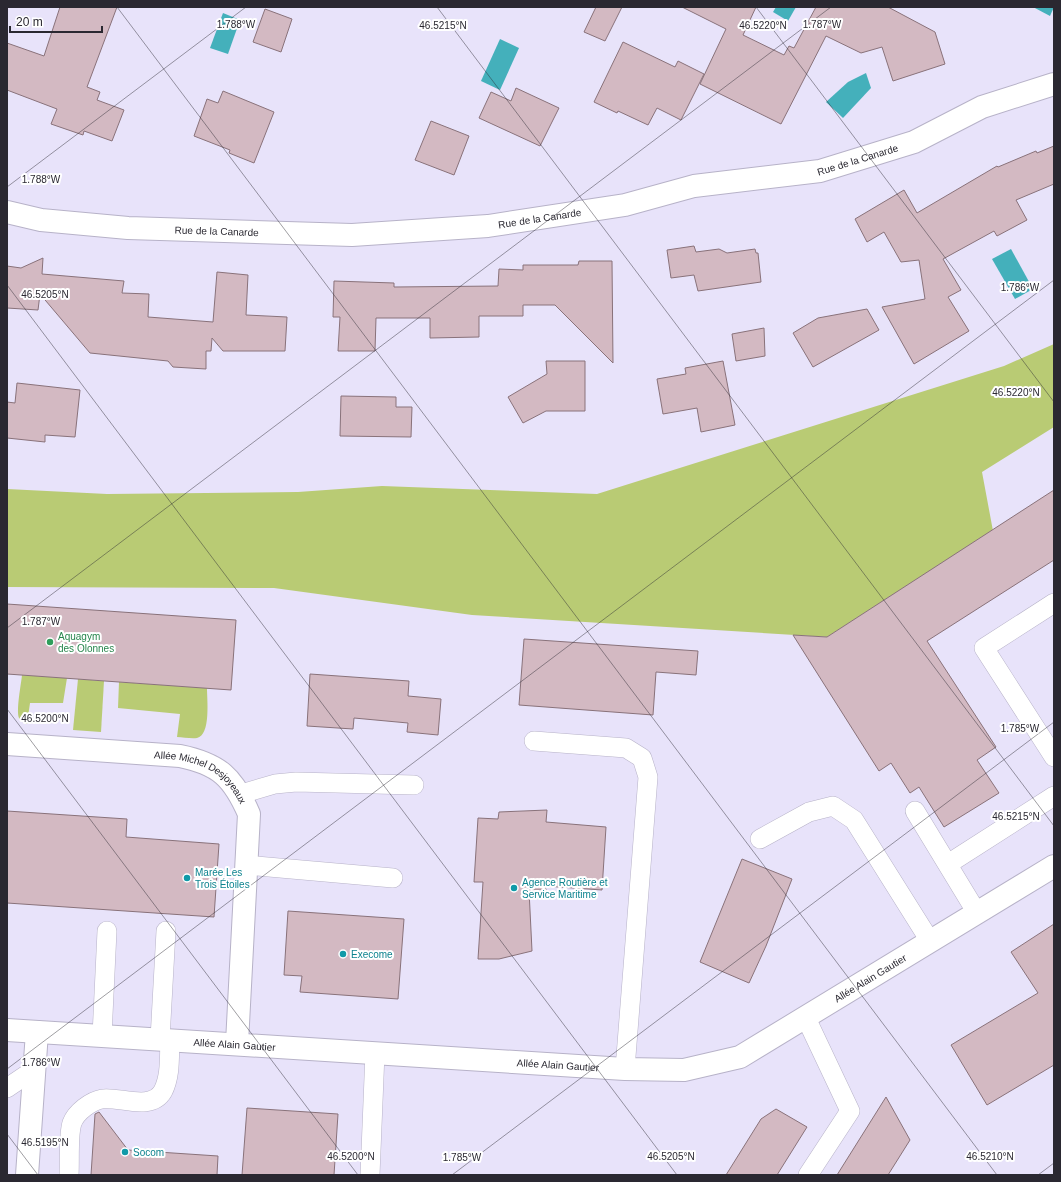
<svg xmlns="http://www.w3.org/2000/svg" width="1061" height="1182" font-family="Helvetica,sans-serif">
  <style>
    .green { fill: #b9cb74 }
    .water { fill: #44b0bb }
    .building { fill: #d3b9c2; stroke: #89727a }
    .lines { fill: none; stroke-linecap: round; stroke-linejoin: round }
    .service-casing { stroke: #b7b2c8; stroke-width: 20 }
    .minor-casing { stroke: #b7b2c8; stroke-width: 24 }
    .tertiary-casing { stroke: #b7b2c8; stroke-width: 24 }
    .service { stroke: #fff; stroke-width: 19 }
    .minor { stroke: #fff; stroke-width: 22 }
    .tertiary { stroke: #fff; stroke-width: 22 }
    .ticks { fill: none; stroke: #2a2831; stroke-width: 1; stroke-opacity: 0.45 }
    .leisure-dot { fill: #2e9e5b; stroke: #fff; stroke-width: 1.5 }
    .culture-dot { fill: #0f9aa8; stroke: #fff; stroke-width: 1.5 }
    .labels { text-anchor: middle; stroke-width: 4; stroke-linejoin: round; paint-order: stroke }
    .street-label { font-size: 10px; fill: #2a2831; stroke: #fff }
    .leisure-label { font-size: 10px; fill: #27864d; stroke: #fff; text-anchor: start }
    .culture-label { font-size: 10px; fill: #0d838f; stroke: #fff; text-anchor: start }
    .ticks-label { font-size: 10px; text-anchor: middle; fill: #2a2831; stroke: #fff; stroke-width: 4; stroke-linejoin: round; paint-order: stroke }
  </style>
  <rect width="100%" height="100%" fill="#e8e3fa"/>
  <g class="green">
    <path d="M 1054,344 L 1054,427 L 982,472 L 993,531 L 827,637 L 472,615 L 274,588 L 7,587 L 7,489 L 107,494 L 298,492 L 382,486 L 597,494 L 1004,366 Z"/>
    <path d="M 22,675 L 67,678 L 63,703 L 30,703 L 27,724 C 24,723 20,721 19,718 C 16,710 21,685 22,675 Z"/>
    <path d="M 78,679 L 104,681 L 101,732 L 73,730 Z"/>
    <path d="M 119,682 L 207,688 C 207,700 211,735 197,738 C 191,739 183,737 177,737 L 180,714 L 118,708 Z"/>
  </g>
  <g class="water">
    <path d="M 776,7 L 796,7 L 788,21 L 773,12 Z"/>
    <path d="M 1033,7 L 1054,7 L 1050,16 Z"/>
    <path d="M 223,13 L 240,20 L 228,54 L 210,48 Z"/>
    <path d="M 500,39 L 519,48 L 500,90 L 481,81 Z"/>
    <path d="M 866,73 L 871,88 L 843,118 L 826,102 L 848,82 Z"/>
    <path d="M 1011,249 L 1033,289 L 1015,299 L 992,259 Z"/>
  </g>
  <g class="building">
    <path d="M 60,7 L 117,7 L 87,87 L 100,92 L 97,100 L 124,110 L 112,141 L 84,131 L 83,135 L 51,124 L 57,109 L 7,90 L 7,43 L 44,56 Z"/>
    <path d="M 596,7 L 622,7 L 605,41 L 584,32 Z"/>
    <path d="M 682,7 L 756,7 L 743,35 L 784,55 L 789,46 L 794,48 L 816,7 L 888,7 L 935,32 L 945,64 L 893,81 L 882,47 L 861,53 L 826,36 L 781,124 L 700,84 L 726,29 Z"/>
    <path d="M 265,9 L 292,19 L 281,52 L 253,42 Z"/>
    <path d="M 623,42 L 675,67 L 678,61 L 704,74 L 681,120 L 657,108 L 648,125 L 618,111 L 617,113 L 594,102 Z"/>
    <path d="M 516,88 L 559,108 L 540,146 L 479,118 L 491,92 L 511,101 Z"/>
    <path d="M 223,91 L 274,112 L 254,163 L 229,153 L 230,150 L 194,136 L 207,99 L 218,103 Z"/>
    <path d="M 431,121 L 469,136 L 454,175 L 415,160 Z"/>
    <path d="M 1054,146 L 1054,184 L 1016,200 L 1027,220 L 997,236 L 994,231 L 943,259 L 961,290 L 948,297 L 969,331 L 914,364 L 882,307 L 925,299 L 919,260 L 901,262 L 884,232 L 867,242 L 855,219 L 904,190 L 917,213 L 997,166 L 998,167 L 1036,151 L 1037,153 Z"/>
    <path d="M 694,246 L 696,252 L 719,249 L 727,253 L 755,249 L 756,253 L 758,253 L 761,282 L 698,291 L 694,275 L 671,278 L 667,250 Z"/>
    <path d="M 43,258 L 42,274 L 124,281 L 122,293 L 149,294 L 148,317 L 213,322 L 217,272 L 248,275 L 246,315 L 287,317 L 285,351 L 223,351 L 212,338 L 211,351 L 206,351 L 206,369 L 173,367 L 168,361 L 90,353 L 40,294 L 38,310 L 7,308 L 7,266 L 21,268 Z"/>
    <path d="M 579,261 L 612,261 L 613,363 L 555,305 L 523,305 L 523,316 L 479,316 L 479,337 L 430,338 L 430,318 L 376,318 L 375,351 L 338,351 L 340,317 L 333,317 L 334,281 L 394,283 L 394,287 L 498,286 L 499,269 L 523,270 L 523,265 L 578,265 Z"/>
    <path d="M 867,309 L 879,330 L 813,367 L 793,333 L 818,318 Z"/>
    <path d="M 764,328 L 765,356 L 736,361 L 732,334 Z"/>
    <path d="M 546,361 L 585,361 L 585,411 L 546,411 L 523,423 L 508,397 L 547,374 Z"/>
    <path d="M 723,361 L 735,425 L 701,432 L 697,408 L 663,414 L 657,379 L 686,374 L 685,368 Z"/>
    <path d="M 17,383 L 80,390 L 75,437 L 45,435 L 45,442 L 7,438 L 7,402 L 15,403 Z"/>
    <path d="M 341,396 L 396,397 L 396,407 L 412,407 L 411,437 L 340,436 Z"/>
    <path d="M 1054,490 L 1054,560 L 927,641 L 996,747 L 977,760 L 999,793 L 944,827 L 919,787 L 910,793 L 891,763 L 879,771 L 793,635 L 827,637 Z"/>
    <path d="M 7,604 L 236,620 L 231,690 L 7,674 Z"/>
    <path d="M 524,639 L 698,651 L 696,675 L 656,672 L 653,715 L 519,705 Z"/>
    <path d="M 310,674 L 409,681 L 408,696 L 441,699 L 438,735 L 407,732 L 408,723 L 354,718 L 353,729 L 307,726 Z"/>
    <path d="M 547,810 L 546,822 L 606,827 L 602,890 L 545,886 L 546,890 L 529,890 L 532,951 L 499,959 L 478,959 L 483,882 L 474,882 L 478,818 L 498,819 L 499,812 Z"/>
    <path d="M 7,811 L 127,819 L 126,837 L 219,844 L 214,917 L 7,903 Z"/>
    <path d="M 742,859 L 792,879 L 766,946 L 749,983 L 700,962 Z"/>
    <path d="M 288,911 L 404,919 L 398,999 L 300,992 L 302,976 L 284,975 Z"/>
    <path d="M 1054,924 L 1054,1065 L 987,1105 L 951,1045 L 1038,993 L 1011,952 Z"/>
    <path d="M 886,1097 L 910,1140 L 888,1175 L 837,1175 Z"/>
    <path d="M 247,1108 L 338,1114 L 334,1175 L 242,1175 Z"/>
    <path d="M 776,1109 L 807,1127 L 777,1175 L 726,1175 L 761,1119 Z"/>
    <path d="M 99,1112 L 128,1150 L 218,1156 L 217,1175 L 91,1175 L 95,1114 Z"/>
  </g>
  <g class="lines">
    <g class="service-casing">
      <g id="service">
        <path d="M 1054,603 L 984,648 L 1054,757"/>
        <path d="M 534,741 L 626,748 L 642,758 L 648,777 L 625,1069"/>
        <path d="M 241,794 L 275,784 L 296,782 L 414,785"/>
        <path d="M 915,811 L 977,913"/>
        <path d="M 760,839 L 809,812 L 833,806 L 854,820 L 930,941"/>
        <path d="M 948,864 L 1054,796"/>
        <path d="M 246,865 L 393,878"/>
        <path d="M 806,1018 L 850,1111 L 808,1175"/>
        <path d="M 102,1036 L 107,931"/>
        <path d="M 160,1039 L 166,931"/>
        <path d="M 7,1088 L 35,1069"/>
        <path d="M 69,1175 C 70,1161 68,1135 72,1123 C 76,1112 91,1101 102,1099 C 119,1096 151,1112 163,1091 C 171,1075 169,1056 170,1040"/>
        <path d="M 370,1175 L 375,1053"/>
      </g>
    </g>
    <g class="minor-casing">
      <g id="minor">
        <path id="s1" d="M 7,212 L 41,220 L 128,228 L 352,235 L 488,226 L 625,205 L 694,186 L 820,171 L 914,142 L 982,107 L 1054,84"/>
        <path id="s2" d="M 7,744 L 180,756 C 219,764 233,777 249,814 L 237,1043"/>
        <path d="M 27,1175 L 37,1032"/>
      </g>
    </g>
    <g class="tertiary-casing">
      <g id="tertiary">
        <path id="s3" d="M 7,1030 L 625,1069 L 684,1070 L 740,1057 L 1054,866"/>
      </g>
    </g>
    <use href="#service" class="service"/>
    <use href="#minor" class="minor"/>
    <use href="#tertiary" class="tertiary"/>
  </g>
  <path class="ticks" d="M 117,7 L 997,1175M 437,7 L 1054,826M 756,7 L 1054,402M 7,187 L 246,7M 7,285 L 677,1175M 7,628 L 831,7M 7,709 L 358,1175M 7,1069 L 1054,280M 7,1134 L 38,1175M 452,1175 L 1054,722M 1038,1175 L 1054,1163"/>
  <circle class="leisure-dot" cx="50" cy="642" r="4"/>
  <g class="culture-dot">
    <circle cx="187" cy="878" r="4"/>
    <circle cx="514" cy="888" r="4"/>
    <circle cx="343" cy="954" r="4"/>
    <circle cx="125" cy="1152" r="4"/>
  </g>
  <g class="labels">
    <g class="street-label">
      <text dy="4" stroke="none"><textPath href="#s1" startOffset="859">Rue de la Canarde</textPath></text>
      <text dy="4" stroke="none"><textPath href="#s1" startOffset="535">Rue de la Canarde</textPath></text>
      <text dy="4" stroke="none"><textPath href="#s1" startOffset="211">Rue de la Canarde</textPath></text>
      <text dy="4" stroke="none"><textPath href="#s2" startOffset="202">Allée Michel Desjoyeaux</textPath></text>
      <text dy="4" stroke="none"><textPath href="#s3" startOffset="888">Allée Alain Gautier</textPath></text>
      <text dy="4" stroke="none"><textPath href="#s3" startOffset="228">Allée Alain Gautier</textPath></text>
      <text dy="4" stroke="none"><textPath href="#s3" startOffset="552">Allée Alain Gautier</textPath></text>
    </g>
    <g class="leisure-label">
      <text x="58" y="640">Aquagym<tspan x="58" dy="12">des Olonnes</tspan></text>
    </g>
    <g class="culture-label">
      <text x="195" y="876">Marée Les<tspan x="195" dy="12">Trois Étoiles</tspan></text>
      <text x="522" y="886">Agence Routière et<tspan x="522" dy="12">Service Maritime</tspan></text>
      <text x="351" y="958">Execome</text>
      <text x="133" y="1156">Socom</text>
    </g>
  </g>
  <g class="ticks-label">
    <text x="236" y="28">1.788°W</text>
    <text x="822" y="28">1.787°W</text>
    <text x="443" y="29">46.5215°N</text>
    <text x="763" y="29">46.5220°N</text>
    <text x="41" y="183">1.788°W</text>
    <text x="1020" y="291">1.786°W</text>
    <text x="45" y="298">46.5205°N</text>
    <text x="1016" y="396">46.5220°N</text>
    <text x="41" y="625">1.787°W</text>
    <text x="45" y="722">46.5200°N</text>
    <text x="1020" y="732">1.785°W</text>
    <text x="1016" y="820">46.5215°N</text>
    <text x="41" y="1066">1.786°W</text>
    <text x="45" y="1146">46.5195°N</text>
    <text x="351" y="1160">46.5200°N</text>
    <text x="671" y="1160">46.5205°N</text>
    <text x="990" y="1160">46.5210°N</text>
    <text x="462" y="1161">1.785°W</text>
  </g>
  <rect width="1061" height="1182" fill="none" stroke="#2a2831" stroke-width="16"/>
  <path d="M10 26v6h92v-6" fill="none" stroke="#2a2831" stroke-width="2"/>
  <text x="16" y="26" font-size="12" fill="#2a2831" stroke="#ffffff" stroke-width="3" paint-order="stroke">20 m</text>
</svg>
